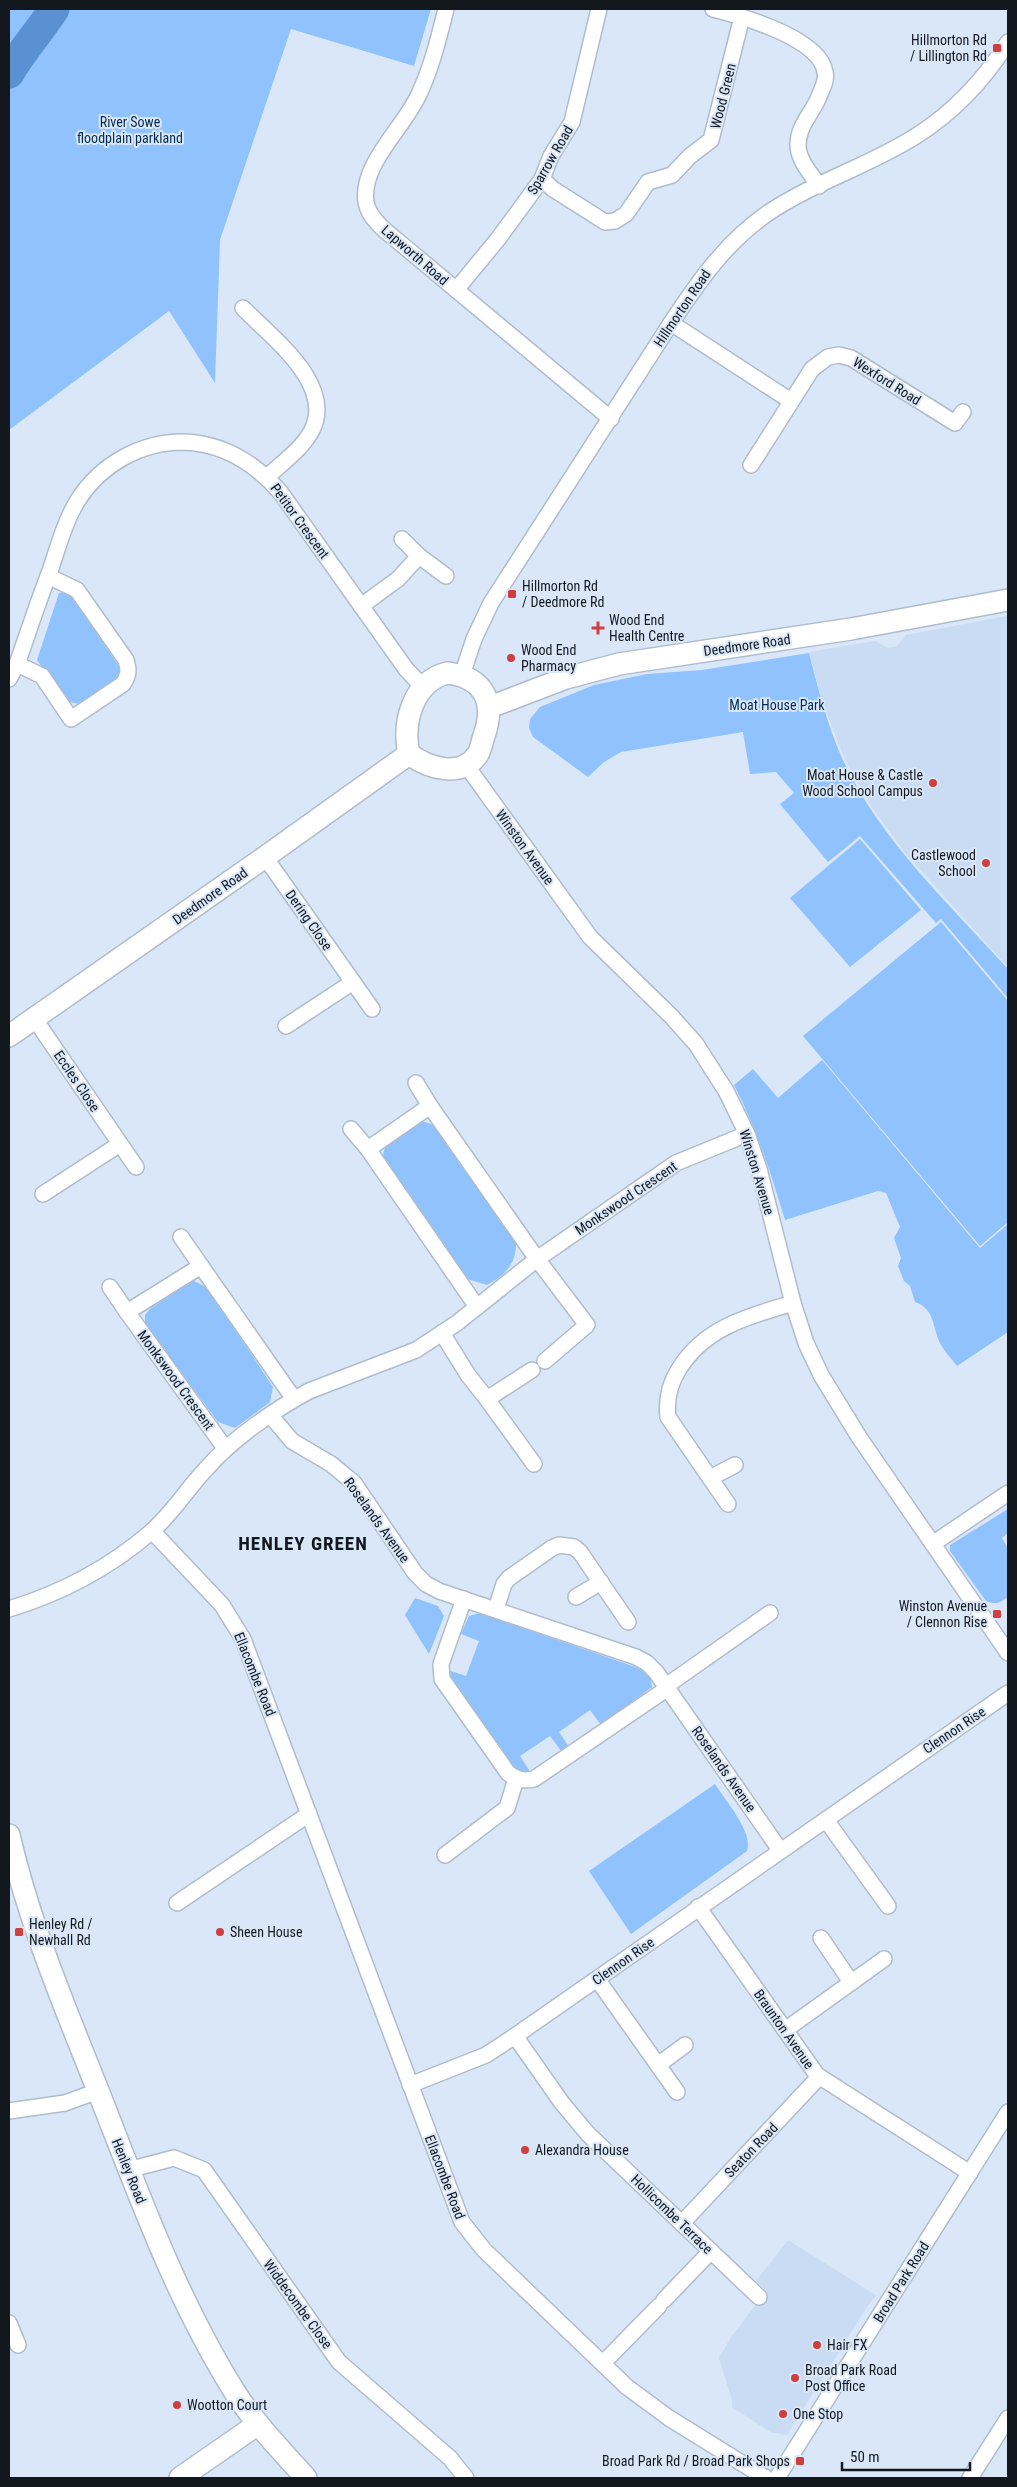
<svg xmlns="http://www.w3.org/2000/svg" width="1017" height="2487" font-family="'Roboto Condensed',sans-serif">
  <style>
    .built { fill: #c9dcf3 }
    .green { fill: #90c2fd }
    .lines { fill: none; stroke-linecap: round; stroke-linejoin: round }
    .river { stroke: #5991d2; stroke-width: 31 }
    .street-casing { stroke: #afbccc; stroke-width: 18 }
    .secondary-casing { stroke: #afbccc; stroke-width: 24 }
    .street { stroke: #fff; stroke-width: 15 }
    .secondary { stroke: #fff; stroke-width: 21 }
    .poi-dot { fill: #ce3f3d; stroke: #d9e7f8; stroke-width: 2 }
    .labels { text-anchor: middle; stroke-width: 4; stroke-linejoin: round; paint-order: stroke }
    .poi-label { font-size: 14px; fill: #13181e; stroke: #d9e7f8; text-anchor: start }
    .street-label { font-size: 14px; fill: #13181e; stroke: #d9e7f8 }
    .park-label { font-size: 14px; fill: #012b54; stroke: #d9e7f8 }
    .district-label { font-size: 19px; font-weight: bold; letter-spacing: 1px; fill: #13181e; stroke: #d9e7f8 }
  </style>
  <rect width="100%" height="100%" fill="#d9e7f8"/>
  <g class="built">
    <path d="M 1006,616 L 1008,618 L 1008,967 L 906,854 L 871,806 L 845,759 L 823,704 L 809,652 L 875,641 L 888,648 L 897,646 L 906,635 Z"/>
    <path d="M 788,2240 L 877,2296 L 871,2301 L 787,2435 L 770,2432 L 732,2407 L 732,2400 L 719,2358 L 731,2337 L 767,2291 L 756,2281 Z"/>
  </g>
  <g class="green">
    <path d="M 9,9 L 431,9 L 414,66 L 291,29 L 220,240 L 215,383 L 169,311 L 9,430 Z"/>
    <path d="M 64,592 L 72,596 L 120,668 C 117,688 95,695 79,704 L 66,701 L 37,660 L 59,593 Z"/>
    <path d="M 809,653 C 818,688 827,724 842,758 C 879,839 949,904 1008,969 L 1008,998 L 941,919 L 936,923 L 860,836 L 828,862 L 780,804 L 794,793 L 776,772 L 750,774 L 743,732 L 621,752 L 604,762 L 588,777 L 533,737 L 529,728 L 530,719 L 540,707 L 594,685 L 647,674 L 702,670 Z"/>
    <path d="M 860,839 L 921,910 L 850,967 L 790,898 Z"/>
    <path d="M 941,922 L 1008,1001 L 1008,1222 L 980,1246 L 803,1036 Z"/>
    <path d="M 822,1060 L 980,1248 L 1008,1224 L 1008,1332 L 957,1366 C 952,1359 944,1351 940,1343 C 932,1326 935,1309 915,1302 L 910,1286 L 904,1281 L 898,1266 L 901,1258 L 894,1238 L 900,1227 L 886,1193 L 878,1191 L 785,1220 C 771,1173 756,1128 734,1085 L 753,1069 L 778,1098 Z"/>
    <path d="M 419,1120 L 434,1125 L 516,1243 C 516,1265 505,1275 487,1285 L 467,1279 L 383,1158 C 383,1139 405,1130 419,1120 Z"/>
    <path d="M 192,1280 L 208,1288 L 273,1387 L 270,1402 L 235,1428 L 218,1422 L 145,1324 L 145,1315 L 150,1309 Z"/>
    <path d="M 1008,1509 L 1008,1533 L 1002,1538 L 1008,1548 L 1008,1597 C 1000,1603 996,1605 986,1601 L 950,1551 L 950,1545 Z"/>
    <path d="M 415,1598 L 438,1606 L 444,1616 L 429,1654 L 405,1615 Z"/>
    <path d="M 480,1613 L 641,1669 L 650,1675 L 652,1687 L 601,1725 L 590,1710 L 559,1732 L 569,1747 L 562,1752 L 550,1736 L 520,1756 L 531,1773 L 516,1773 L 447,1678 L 448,1670 L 466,1676 L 479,1641 L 461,1634 L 469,1616 Z"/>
    <path d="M 715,1784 C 725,1800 754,1833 747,1851 L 631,1934 L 589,1871 Z"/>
  </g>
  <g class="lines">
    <path class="river" d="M 9,73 C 22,50 40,31 54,9"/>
    <g class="street-casing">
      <g id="street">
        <path d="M 446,9 C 439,37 432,66 420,92 C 406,126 360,164 366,202 C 369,221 392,236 405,247 L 611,419"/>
        <path d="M 713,9 C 741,16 820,38 825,72 C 827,79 823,87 820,94 C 814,112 798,124 798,145 C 798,160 811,174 819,186"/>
        <path d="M 542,179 L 553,189 L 605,222 L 615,221 L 626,214 L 648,182 L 672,175 L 690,156 L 711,140 L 742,17"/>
        <path d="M 456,290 L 498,239 L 542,179 L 551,156 L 572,122 L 599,9"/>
        <path d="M 243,308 C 271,337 335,384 312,430 C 303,448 282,463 267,477"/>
        <path d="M 671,323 L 791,401"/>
        <path d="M 751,465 L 812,369 L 828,357 L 839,355 L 851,358 L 955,423 L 963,412"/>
        <path d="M 402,539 L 419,556 L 446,576"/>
        <path d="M 361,606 L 398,579 L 419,556"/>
        <path d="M 17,664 L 42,676 L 71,719 L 123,684 C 129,675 129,670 126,660 L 77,590 L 48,576"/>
        <path d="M 462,675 L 474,639 L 491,603 L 671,323 C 699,281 726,242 768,213 C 814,182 869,166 916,136 C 954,112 984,80 1008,42"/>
        <path d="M 9,679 L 17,664 C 28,633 38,602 50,571 C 58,547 65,521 78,500 C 101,464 141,442 183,442 C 224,443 255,463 281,493 L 406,669 L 422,686"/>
        <path d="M 466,765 L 590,937 L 671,1016 L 696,1044 L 726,1091 L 747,1134 L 759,1169 L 793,1303 L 806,1343 L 821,1375 L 859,1437 L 1008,1653"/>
        <path d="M 265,857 L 372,1009"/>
        <path d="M 34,1018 L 136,1167"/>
        <path d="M 286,1026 L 353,982"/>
        <path d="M 416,1083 L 430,1106"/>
        <path d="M 351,1129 L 368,1149"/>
        <path d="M 43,1194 L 120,1144"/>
        <path d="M 181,1237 L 201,1266"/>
        <path d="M 110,1287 L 127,1312"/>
        <path d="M 477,1307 L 368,1149 L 430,1106 L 537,1259 L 587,1325 L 545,1361"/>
        <path d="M 442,1333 L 468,1375 L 487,1399 L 532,1370"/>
        <path d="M 487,1399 L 534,1464"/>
        <path d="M 271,1416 L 292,1441 L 331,1464 L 354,1483 L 415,1573 L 426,1584 L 439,1591 L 636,1657 L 647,1663 L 656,1672 L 780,1850"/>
        <path d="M 225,1448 L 127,1312 L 201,1266 L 294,1399"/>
        <path d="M 735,1465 L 710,1478 L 668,1417 C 666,1400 670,1383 679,1369 C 705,1327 749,1316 793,1303"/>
        <path d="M 710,1478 L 728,1504"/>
        <path d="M 152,1531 L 222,1605 L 243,1639 L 462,2222 L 484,2250 L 627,2387 L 669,2418 L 766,2478"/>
        <path d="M 934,1543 L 1008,1493"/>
        <path d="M 576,1597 L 601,1582"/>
        <path d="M 464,1599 L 441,1664 L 442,1679 L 508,1773 C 517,1780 523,1781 534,1779 L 668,1688"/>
        <path d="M 9,1609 C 62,1593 109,1568 151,1532 C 172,1514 187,1489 206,1469 C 232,1439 274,1410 309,1391 L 416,1350 L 457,1323 L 537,1259 L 676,1163 L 747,1134"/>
        <path d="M 496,1609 L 504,1584 L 509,1578 L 552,1548 L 559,1545 L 574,1547 L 580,1552 L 628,1622"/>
        <path d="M 666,1686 L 770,1613"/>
        <path d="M 826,1820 L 888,1906"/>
        <path d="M 445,1855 L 507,1808 L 516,1779"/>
        <path d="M 177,1903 L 309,1814"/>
        <path d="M 698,1907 L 817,2075 L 970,2173"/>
        <path d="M 821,1938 L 851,1982"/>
        <path d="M 597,1979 L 677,2092"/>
        <path d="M 785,2030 L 884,1959"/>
        <path d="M 515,2036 L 562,2103 L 588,2134 L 759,2297"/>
        <path d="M 658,2065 L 685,2045"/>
        <path d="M 410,2085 L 486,2055 L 515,2036 L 1008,1693"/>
        <path d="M 9,2111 L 65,2103 L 98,2091"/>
        <path d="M 128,2170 L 174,2158 L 204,2170 L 339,2362 L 450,2458 L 466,2478"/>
        <path d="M 682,2223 L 819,2077"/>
        <path d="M 664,2300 L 711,2251"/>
        <path d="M 9,2323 L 18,2345"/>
        <path d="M 603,2363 L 659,2306"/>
        <path d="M 777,2478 L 1008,2112"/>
        <path d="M 970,2478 L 1008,2418"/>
      </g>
    </g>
    <g class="secondary-casing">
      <g id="secondary">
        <path d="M 447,673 C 484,677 496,702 484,736 C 482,741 481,749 478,754 C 462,779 428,768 409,754 C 402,722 413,682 447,673 Z"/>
        <path d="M 490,707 L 566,678 L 619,664 L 851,629 L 1008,600"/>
        <path d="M 9,1036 L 265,857 L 409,754"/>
        <path d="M 9,1835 C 29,1922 64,2005 97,2088 C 138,2192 176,2299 236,2394 C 256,2425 282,2451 306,2478"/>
        <path d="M 180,2478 L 258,2424"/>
      </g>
    </g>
    <use href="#street" class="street"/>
    <use href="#secondary" class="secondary"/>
  </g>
  <g class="poi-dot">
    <rect x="992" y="43" width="10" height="10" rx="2.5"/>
    <rect x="507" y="589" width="10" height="10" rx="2.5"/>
    <path d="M595.5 620.5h5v5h5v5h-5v5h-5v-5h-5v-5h5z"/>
    <circle cx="511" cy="658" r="5"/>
    <circle cx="933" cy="783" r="5"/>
    <circle cx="986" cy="863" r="5"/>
    <rect x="992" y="1609" width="10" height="10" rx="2.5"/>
    <rect x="14" y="1927" width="10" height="10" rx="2.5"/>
    <circle cx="220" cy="1932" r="5"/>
    <circle cx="525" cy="2150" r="5"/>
    <circle cx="817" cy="2345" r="5"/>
    <circle cx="795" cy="2378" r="5"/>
    <circle cx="177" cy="2405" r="5"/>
    <circle cx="783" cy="2414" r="5"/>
    <rect x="795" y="2456" width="10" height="10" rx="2.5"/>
  </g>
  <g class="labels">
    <g class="poi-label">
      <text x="987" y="45" text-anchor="end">Hillmorton Rd<tspan x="987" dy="16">/ Lillington Rd</tspan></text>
      <text x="522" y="591">Hillmorton Rd<tspan x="522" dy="16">/ Deedmore Rd</tspan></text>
      <text x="609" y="625">Wood End<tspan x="609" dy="16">Health Centre</tspan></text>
      <text x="521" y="655">Wood End<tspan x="521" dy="16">Pharmacy</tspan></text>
      <text x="923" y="780" text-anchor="end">Moat House &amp; Castle<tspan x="923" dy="16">Wood School Campus</tspan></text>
      <text x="976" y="860" text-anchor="end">Castlewood<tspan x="976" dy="16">School</tspan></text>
      <text x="987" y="1611" text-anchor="end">Winston Avenue<tspan x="987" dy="16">/ Clennon Rise</tspan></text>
      <text x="29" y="1929">Henley Rd /<tspan x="29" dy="16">Newhall Rd</tspan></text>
      <text x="230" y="1937">Sheen House</text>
      <text x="535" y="2155">Alexandra House</text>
      <text x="827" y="2350">Hair FX</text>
      <text x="805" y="2375">Broad Park Road<tspan x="805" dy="16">Post Office</tspan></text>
      <text x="187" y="2410">Wootton Court</text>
      <text x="793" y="2419">One Stop</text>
      <text x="790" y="2466" text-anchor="end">Broad Park Rd / Broad Park Shops</text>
    </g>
    <g class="street-label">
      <text transform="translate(723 96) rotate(-76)" y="5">Wood Green</text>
      <text transform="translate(550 160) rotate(-60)" y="5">Sparrow Road</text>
      <text transform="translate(415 255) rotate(41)" y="5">Lapworth Road</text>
      <text transform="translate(682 308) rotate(-56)" y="5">Hillmorton Road</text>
      <text transform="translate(887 381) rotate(32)" y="5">Wexford Road</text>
      <text transform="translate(300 521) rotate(54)" y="5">Petitor Crescent</text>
      <text transform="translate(747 645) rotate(-8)" y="5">Deedmore Road</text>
      <text transform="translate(525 847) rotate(54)" y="5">Winston Avenue</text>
      <text transform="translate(210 896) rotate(-35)" y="5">Deedmore Road</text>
      <text transform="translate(309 920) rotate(55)" y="5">Dering Close</text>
      <text transform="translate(77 1081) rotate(56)" y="5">Eccles Close</text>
      <text transform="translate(757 1172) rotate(73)" y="5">Winston Avenue</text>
      <text transform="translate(626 1198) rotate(-34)" y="5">Monkswood Crescent</text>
      <text transform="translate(176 1380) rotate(54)" y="5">Monkswood Crescent</text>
      <text transform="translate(377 1520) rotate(54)" y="5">Roselands Avenue</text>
      <text transform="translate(255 1674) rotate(68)" y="5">Ellacombe Road</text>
      <text transform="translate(954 1730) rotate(-34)" y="5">Clennon Rise</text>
      <text transform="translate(724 1769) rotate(55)" y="5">Roselands Avenue</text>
      <text transform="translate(623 1961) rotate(-35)" y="5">Clennon Rise</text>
      <text transform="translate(784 2029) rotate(55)" y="5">Braunton Avenue</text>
      <text transform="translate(751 2150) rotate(-46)" y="5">Seaton Road</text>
      <text transform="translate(129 2171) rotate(68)" y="5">Henley Road</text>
      <text transform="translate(445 2177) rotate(69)" y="5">Ellacombe Road</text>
      <text transform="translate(672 2214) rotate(44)" y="5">Hollicombe Terrace</text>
      <text transform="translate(901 2282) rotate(-58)" y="5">Broad Park Road</text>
      <text transform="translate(298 2304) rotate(54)" y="5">Widdecombe Close</text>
    </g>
    <g class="park-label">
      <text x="130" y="127">River Sowe<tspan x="130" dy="16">floodplain parkland</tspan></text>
      <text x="777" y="710">Moat House Park</text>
    </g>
    <g class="district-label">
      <text x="303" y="1550">HENLEY GREEN</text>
    </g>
  </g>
  <rect width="1017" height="2487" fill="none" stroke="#13181e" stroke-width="20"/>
  <path d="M842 2462v8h128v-8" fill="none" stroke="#13181e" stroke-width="2.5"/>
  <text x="850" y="2462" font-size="15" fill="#13181e" stroke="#d9e7f8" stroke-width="4" paint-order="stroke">50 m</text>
</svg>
